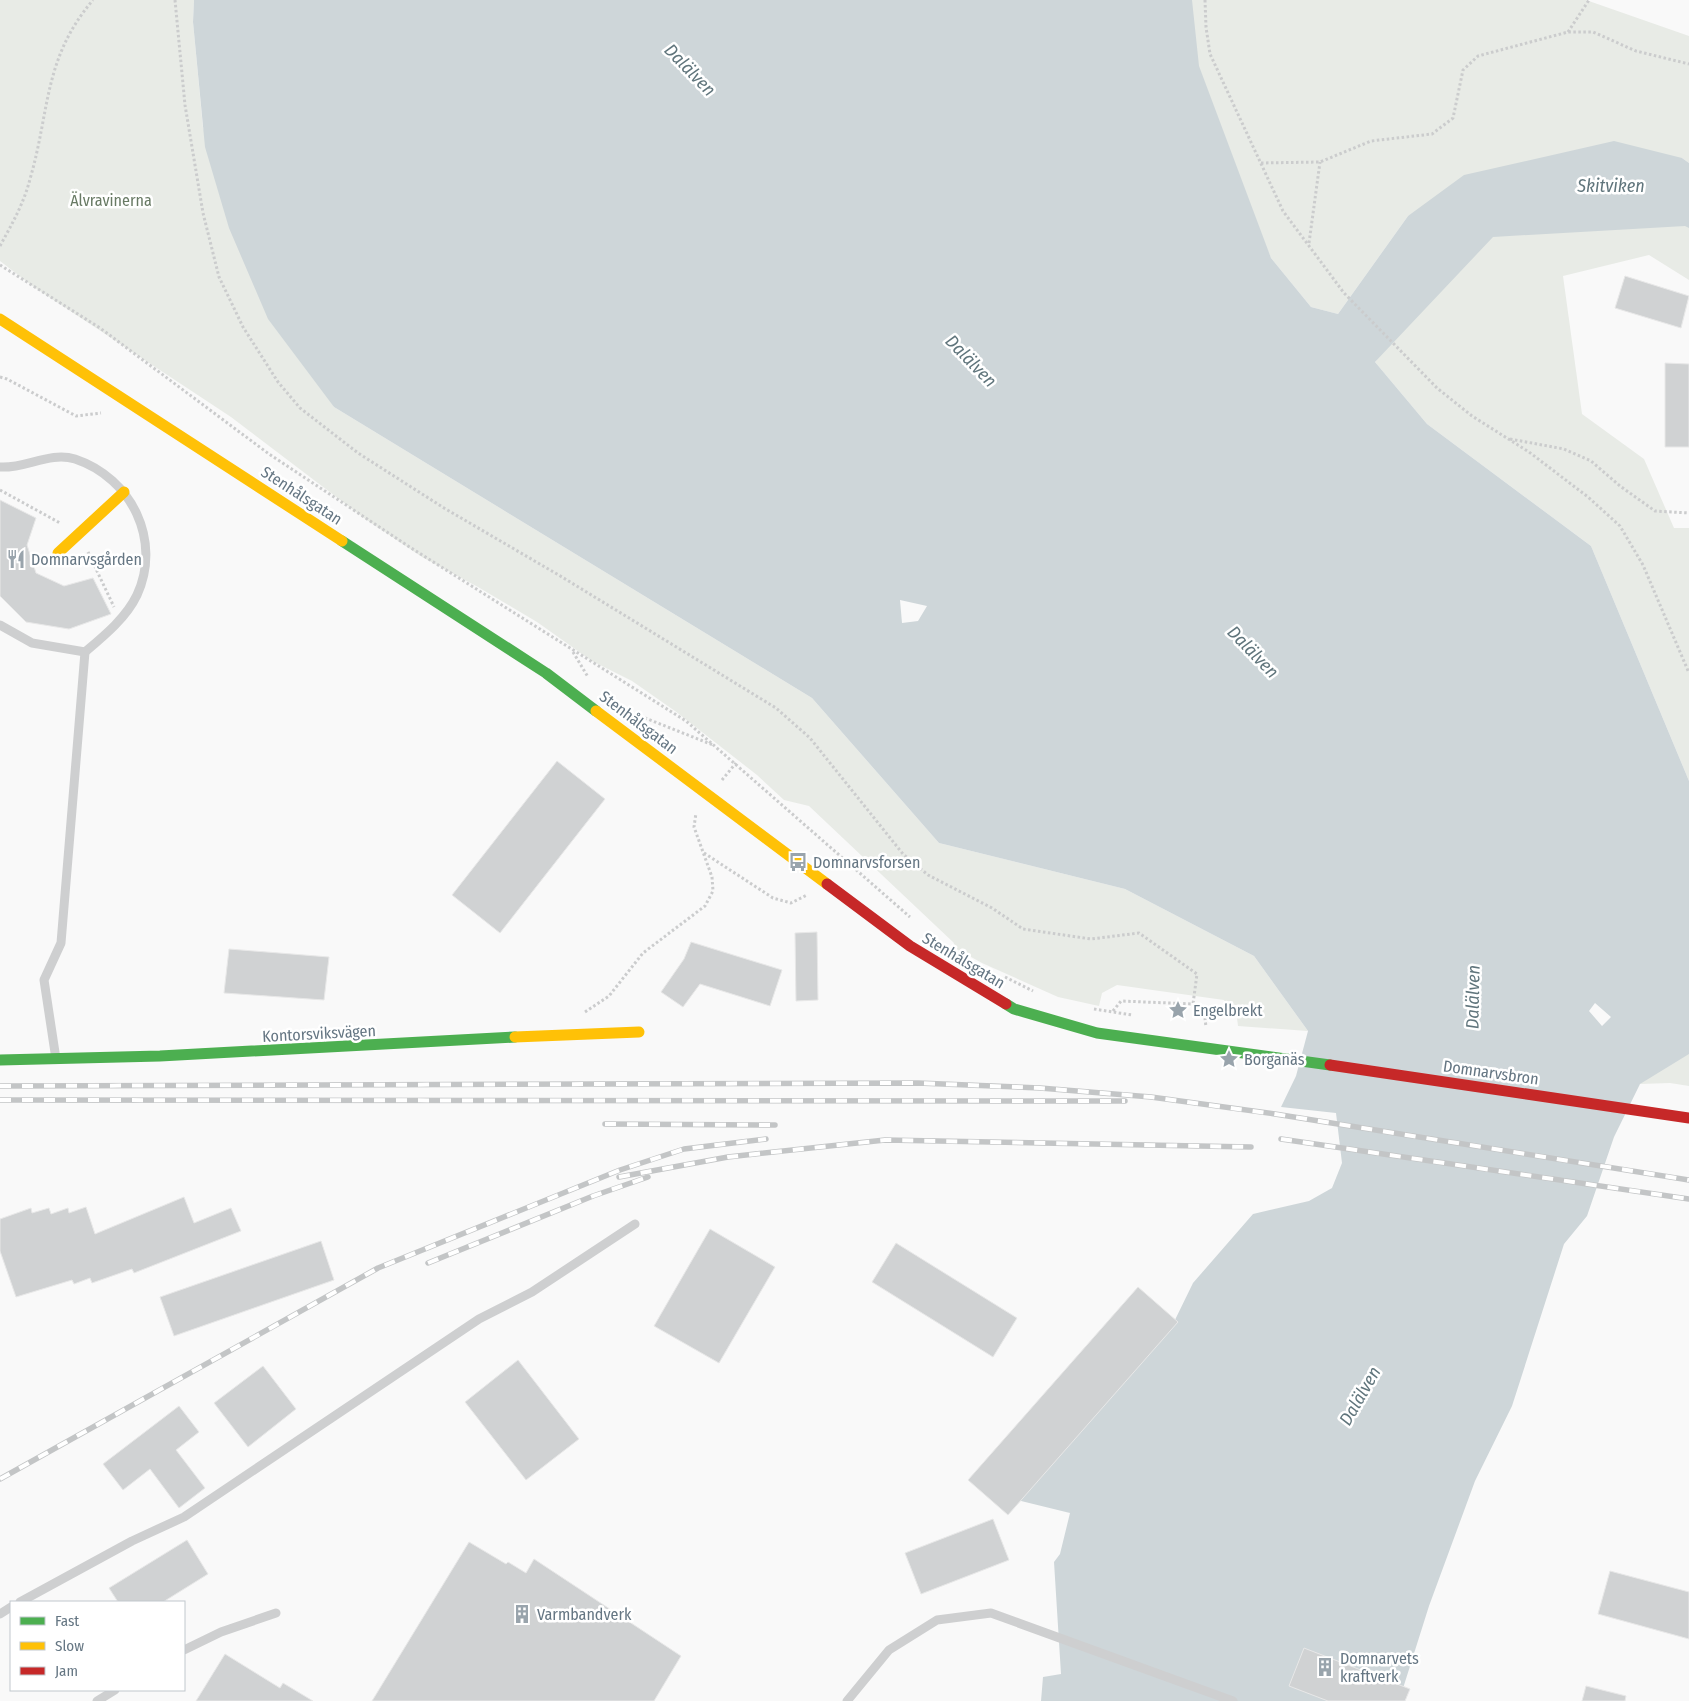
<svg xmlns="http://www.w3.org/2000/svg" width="1689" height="1701" font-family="'Fira Sans Condensed',sans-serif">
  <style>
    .green { fill: #e8ebe6 }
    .water { fill: #ced6d9; fill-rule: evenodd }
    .building { fill: #d0d2d3; stroke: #e8e8e8 }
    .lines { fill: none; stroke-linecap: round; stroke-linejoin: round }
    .path { stroke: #cbcccd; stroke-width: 3; stroke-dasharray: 2.5 2.5; stroke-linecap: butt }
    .lane { stroke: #cecfd0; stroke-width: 9 }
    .fast { stroke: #4caf50; stroke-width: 11 }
    .slow { stroke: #ffc107; stroke-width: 11 }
    .jam { stroke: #c62828; stroke-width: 11 }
    .rail-casing { stroke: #c3c5c6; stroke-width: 5.5 }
    .rail { stroke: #fff; stroke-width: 4; stroke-dasharray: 11; stroke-linecap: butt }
    .labels { text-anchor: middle; stroke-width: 5; stroke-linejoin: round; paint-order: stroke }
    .park-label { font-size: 16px; fill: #687a64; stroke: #fff }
    .street-label { font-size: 16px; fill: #657683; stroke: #fff }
    .poi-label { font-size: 16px; fill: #657683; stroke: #fff; text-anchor: start }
    .water-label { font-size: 18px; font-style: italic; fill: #60757c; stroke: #fff }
  </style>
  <rect width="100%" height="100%" fill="#f9f9f9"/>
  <g class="green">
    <path d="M 0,0 L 194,0 L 193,22 L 203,128 L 334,407 L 812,698 L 939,843 L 1125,889 L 1254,956 L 1308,1031 L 1238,1026 L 1237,1018 L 1234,1017 L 1224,1000 L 1117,985 L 1102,993 L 1099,1006 L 1058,997 L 982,963 L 953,947 L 954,943 L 809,806 L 784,800 L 757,775 L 675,711 L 632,681 L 592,661 L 537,622 L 478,587 L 422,557 L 364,518 L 231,417 L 34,287 L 0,261 Z"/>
    <path d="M 1183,0 L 1586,0 L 1689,36 L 1689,163 L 1682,158 L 1408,216 L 1338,314 L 1311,307 L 1271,258 L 1183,60 Z"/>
    <path d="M 1689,216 L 1689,280 L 1649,255 L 1563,276 L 1582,414 L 1644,459 L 1674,528 L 1689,528 L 1689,781 L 1591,546 L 1427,424 L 1375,362 L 1484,222 Z"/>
    <path d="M 1689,1045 L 1689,1086 L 1670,1083 L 1640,1084 Z"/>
  </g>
  <path class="water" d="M 194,0 L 1192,0 L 1199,66 L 1271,258 L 1311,307 L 1338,314 L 1408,216 L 1464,175 L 1614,141 L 1682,158 L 1689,163 L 1689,228 L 1685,226 L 1493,237 L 1375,362 L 1427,424 L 1591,546 L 1689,781 L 1689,1054 L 1640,1084 L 1614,1137 L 1587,1216 L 1564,1244 L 1512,1406 L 1475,1481 L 1429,1606 L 1399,1701 L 1041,1701 L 1043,1677 L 1061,1674 L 1054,1562 L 1060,1554 L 1070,1513 L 1017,1500 L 1173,1324 L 1193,1283 L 1253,1214 L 1309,1201 L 1332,1188 L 1342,1163 L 1336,1113 L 1281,1107 L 1296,1076 L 1308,1031 L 1254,956 L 1125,889 L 939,843 L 812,698 L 334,407 L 268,319 L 229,228 L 205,147 L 193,22 ZM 900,600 L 927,606 L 918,621 L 902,623 ZM 1595,1003 L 1611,1017 L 1602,1026 L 1589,1011 Z"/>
  <g class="building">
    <path d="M 1625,276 L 1689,296 L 1681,328 L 1615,308 Z"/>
    <path d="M 1665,363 L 1689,364 L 1689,447 L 1665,447 Z"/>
    <path d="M 0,500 L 36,518 L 27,545 L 36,573 L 64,586 L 93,578 L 111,614 L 69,629 L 26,622 L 0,596 Z"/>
    <path d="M 557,761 L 605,799 L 500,933 L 452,895 Z"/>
    <path d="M 817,932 L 818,1000 L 796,1001 L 795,933 Z"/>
    <path d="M 691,942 L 782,970 L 770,1006 L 700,984 L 683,1007 L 661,992 L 684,959 Z"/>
    <path d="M 229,949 L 329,957 L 324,1000 L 224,993 Z"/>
    <path d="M 184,1197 L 194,1223 L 231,1208 L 241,1231 L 134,1273 L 132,1269 L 92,1283 L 90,1278 L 74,1284 L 72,1280 L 16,1297 L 0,1251 L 0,1219 L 31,1208 L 32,1213 L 49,1208 L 51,1214 L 68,1208 L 69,1213 L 86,1207 L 95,1234 Z"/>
    <path d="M 710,1229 L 775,1267 L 719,1363 L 654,1326 Z"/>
    <path d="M 321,1241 L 334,1280 L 174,1336 L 160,1297 Z"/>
    <path d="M 896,1243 L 1017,1318 L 993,1357 L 872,1282 Z"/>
    <path d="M 1138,1287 L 1178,1322 L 1008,1515 L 968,1480 Z"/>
    <path d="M 518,1360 L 579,1439 L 526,1480 L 465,1402 Z"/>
    <path d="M 263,1366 L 296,1409 L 248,1447 L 214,1403 Z"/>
    <path d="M 179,1406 L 199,1432 L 176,1450 L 205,1488 L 179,1508 L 150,1469 L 123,1490 L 103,1464 Z"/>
    <path d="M 993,1519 L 1009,1560 L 921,1594 L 905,1553 Z"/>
    <path d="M 187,1540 L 208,1574 L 163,1602 L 118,1602 L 109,1588 Z"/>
    <path d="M 469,1542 L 506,1564 L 508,1562 L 526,1573 L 534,1559 L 681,1656 L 654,1701 L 372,1701 Z"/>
    <path d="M 1610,1571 L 1689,1592 L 1689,1639 L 1598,1614 Z"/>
    <path d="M 1304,1648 L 1410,1689 L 1405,1701 L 1328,1701 L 1289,1686 Z"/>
    <path d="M 225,1654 L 280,1688 L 283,1683 L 313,1701 L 196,1701 Z"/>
    <path d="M 1586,1686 L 1626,1696 L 1625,1701 L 1582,1701 Z"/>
  </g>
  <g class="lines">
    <g class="path">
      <path d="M 175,0 L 185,105 L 203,213 L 219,277 L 243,327 L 278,382 L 300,408 L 358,453 L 444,508 L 562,577 L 776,708 L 810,738 L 903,854 L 928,875 L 992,908 L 1023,929 L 1091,939 L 1139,933 L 1197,974 L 1193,1004"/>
      <path d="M 1205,0 L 1206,27 L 1210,54 L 1283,211 L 1344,293 L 1437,388 L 1472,416 L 1529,452 L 1588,497 L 1620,526 L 1643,565 L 1689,673"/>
      <path d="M 1568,32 L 1589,0"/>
      <path d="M 1261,163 L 1320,162 L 1371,141 L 1432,134 L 1453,118 L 1463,70 L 1478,56 L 1568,32 L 1593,32 L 1636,51 L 1689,64"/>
      <path d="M 1309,243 L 1320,162"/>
      <path d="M 0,246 C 12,224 24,203 30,179 C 50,111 43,59 93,0"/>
      <path d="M 0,265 L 100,328 L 269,454 L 408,546 L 686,721 L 910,917"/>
      <path d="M 0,377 L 7,379 L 76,416 L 101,413"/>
      <path d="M 1510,439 L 1564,449 L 1591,461 L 1620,486 L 1655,511 L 1689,513"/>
      <path d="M 0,490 L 60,523"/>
      <path d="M 88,552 L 114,607"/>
      <path d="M 573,652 L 588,677"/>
      <path d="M 640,716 L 713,745"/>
      <path d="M 722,780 L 736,763"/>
      <path d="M 704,853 L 773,898 L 791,903 L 807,895"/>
      <path d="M 1005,977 L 1033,991"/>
      <path d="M 1094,1009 L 1132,1015"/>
      <path d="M 1113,1011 L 1121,1001 L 1193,1004 L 1204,1010 L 1206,1027"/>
      <path d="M 585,1012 L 609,996 L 643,953 L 705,906 L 713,891 L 712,877 L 694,827 L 696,813"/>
    </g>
    <g class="lane">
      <path d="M 0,467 C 25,469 50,451 75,459 C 132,478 162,541 137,595 C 126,618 104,636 85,652 L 32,643 L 0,625"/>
      <path d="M 56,1059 L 44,980 L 61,943 L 85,652"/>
      <path d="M 20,1602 L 132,1541 L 184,1517 L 479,1319 L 532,1292 L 635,1224"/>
      <path d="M 0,1614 L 11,1607"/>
      <path d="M 184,1650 L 221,1632 L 276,1613"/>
      <path d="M 97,1701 L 115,1690"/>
      <path d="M 847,1701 L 889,1650 L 937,1620 L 991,1613 L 1233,1701"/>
    </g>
    <g class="fast">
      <path d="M 342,541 L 546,673 L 596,711"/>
      <path d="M 1006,1004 L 1014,1009 L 1097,1033 L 1330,1065"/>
      <path d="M 0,1060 L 160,1056 L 515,1037"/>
    </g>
    <g class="slow">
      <path d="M 0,319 L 342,541"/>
      <path d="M 58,553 L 124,492"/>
      <path d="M 596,711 L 827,884"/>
      <path d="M 515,1037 L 639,1032"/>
    </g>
    <g class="jam">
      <path d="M 827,884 L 910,946 L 1006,1004"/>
      <path d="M 1330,1065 L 1689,1118"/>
    </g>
    <g class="rail-casing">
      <g id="rail">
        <path d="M 0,1086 L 918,1083 L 1040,1088 L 1151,1097 L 1275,1114 L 1689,1180"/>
        <path d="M 0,1100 L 1125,1101"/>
        <path d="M 605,1124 L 775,1125"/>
        <path d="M 1281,1139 L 1689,1199"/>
        <path d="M 619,1177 L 728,1157 L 885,1140 L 1251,1147"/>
        <path d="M 428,1263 L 593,1196 L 648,1177"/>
        <path d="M 0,1479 L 378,1268 L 620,1170 L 684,1149 L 766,1139"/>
      </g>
    </g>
    <use href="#rail" class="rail"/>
  </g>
  <defs>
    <g id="restaurant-bare" transform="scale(1.5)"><path d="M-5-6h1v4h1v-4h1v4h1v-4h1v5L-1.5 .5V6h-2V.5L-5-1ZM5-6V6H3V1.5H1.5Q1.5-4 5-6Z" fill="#99a4ac" stroke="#fff" stroke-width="2.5" paint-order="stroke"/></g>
    <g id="bus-bare" transform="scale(1.5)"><path d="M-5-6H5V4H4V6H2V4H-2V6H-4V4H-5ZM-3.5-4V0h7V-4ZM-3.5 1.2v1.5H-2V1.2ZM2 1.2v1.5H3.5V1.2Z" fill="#99a4ac" stroke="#fff" stroke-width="2.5" paint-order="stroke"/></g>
    <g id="sight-bare" transform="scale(1.5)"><path d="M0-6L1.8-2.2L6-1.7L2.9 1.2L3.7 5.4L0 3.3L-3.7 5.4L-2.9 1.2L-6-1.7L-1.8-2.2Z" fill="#99a4ac" stroke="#fff" stroke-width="2.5" paint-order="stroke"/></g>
    <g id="building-bare" transform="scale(1.5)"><path d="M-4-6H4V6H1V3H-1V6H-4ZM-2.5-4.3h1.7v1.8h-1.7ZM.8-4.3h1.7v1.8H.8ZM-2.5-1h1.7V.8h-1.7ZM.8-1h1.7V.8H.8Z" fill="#99a4ac" stroke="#fff" stroke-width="2.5" paint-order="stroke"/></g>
  </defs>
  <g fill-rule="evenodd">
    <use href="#restaurant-bare" x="16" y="559"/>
    <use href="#bus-bare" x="798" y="862"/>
    <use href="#sight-bare" x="1178" y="1010"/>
    <use href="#sight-bare" x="1229" y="1059"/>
    <use href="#building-bare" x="522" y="1614"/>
    <use href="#building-bare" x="1325" y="1667"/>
  </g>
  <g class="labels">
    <g class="park-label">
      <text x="111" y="206">Älvravinerna</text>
    </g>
    <g class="street-label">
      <text transform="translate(302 495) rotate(33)" y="6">Stenhålsgatan</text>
      <text transform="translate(639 722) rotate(37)" y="6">Stenhålsgatan</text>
      <text transform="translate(964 960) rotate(31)" y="6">Stenhålsgatan</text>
      <text transform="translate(319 1033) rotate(-3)" y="6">Kontorsviksvägen</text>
      <text transform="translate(1491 1072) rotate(8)" y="6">Domnarvsbron</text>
    </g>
    <g class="poi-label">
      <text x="31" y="565">Domnarvsgården</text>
      <text x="813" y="868">Domnarvsforsen</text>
      <text x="1193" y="1016">Engelbrekt</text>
      <text x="1244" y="1065">Borganäs</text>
      <text x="537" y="1620">Varmbandverk</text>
      <text x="1340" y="1664">Domnarvets<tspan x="1340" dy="18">kraftverk</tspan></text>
    </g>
    <g class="water-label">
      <text transform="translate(690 70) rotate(46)" y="6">Dalälven</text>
      <text x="1611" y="192">Skitviken</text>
      <text transform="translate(971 361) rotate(46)" y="6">Dalälven</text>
      <text transform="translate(1253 652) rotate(46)" y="6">Dalälven</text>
      <text transform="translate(1473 997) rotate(-89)" y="6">Dalälven</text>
      <text transform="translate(1360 1396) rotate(-60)" y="6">Dalälven</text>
    </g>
  </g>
  <rect x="10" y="1601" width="175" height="90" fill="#ffffff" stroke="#c1c8cd"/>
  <rect x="20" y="1617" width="25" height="8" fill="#4caf50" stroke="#c1c8cd"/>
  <text x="55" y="1626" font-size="15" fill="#657683">Fast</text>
  <rect x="20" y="1642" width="25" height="8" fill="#ffc107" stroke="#c1c8cd"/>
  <text x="55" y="1651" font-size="15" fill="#657683">Slow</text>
  <rect x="20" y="1667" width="25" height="8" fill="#c62828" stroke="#c1c8cd"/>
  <text x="55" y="1676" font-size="15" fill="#657683">Jam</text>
</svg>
